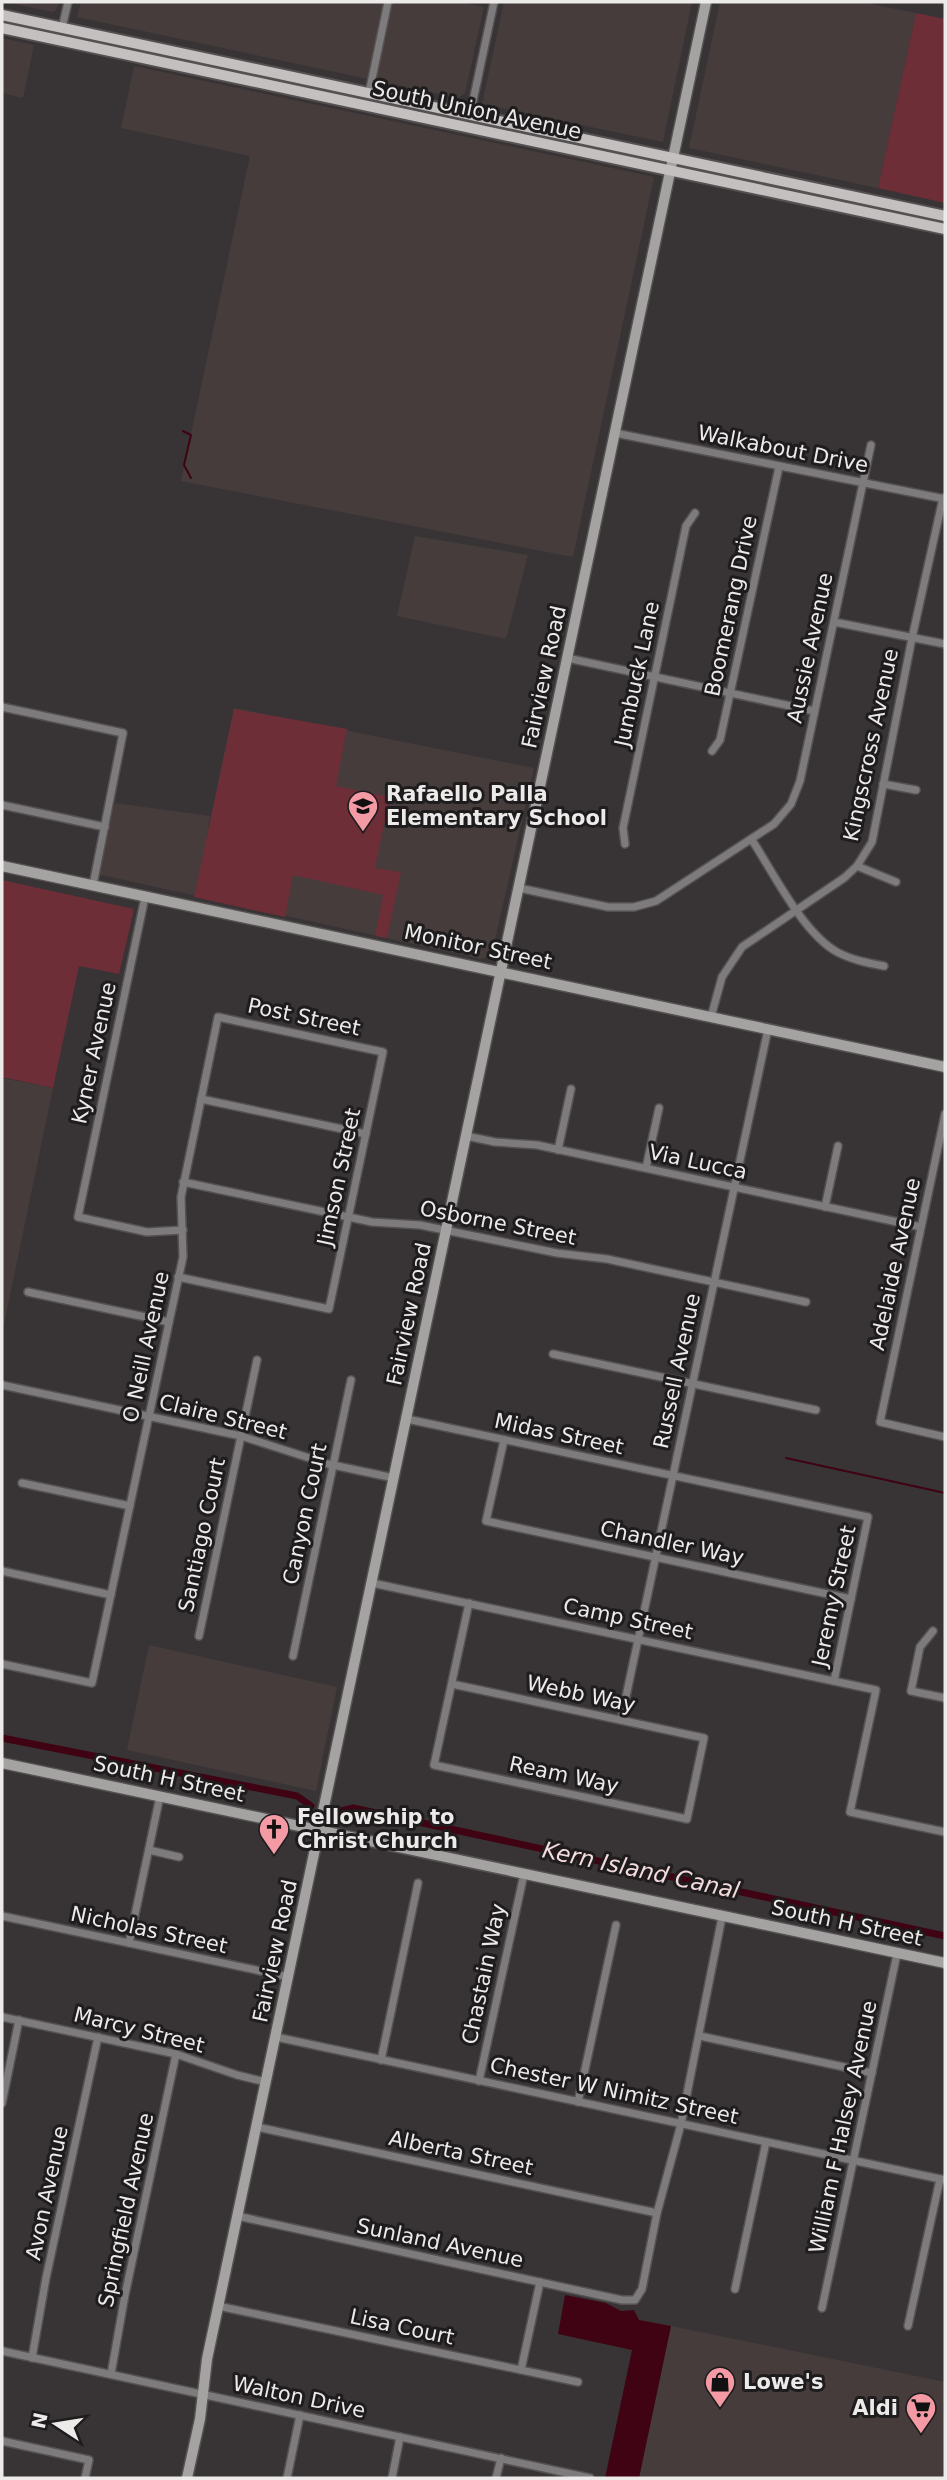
<svg xmlns="http://www.w3.org/2000/svg" width="947" height="2480" font-family="'DejaVu Sans',sans-serif">
  <style>
    .built { fill: #463c3c }
    .green { fill: #6d2e38 }
    .water { fill: #3f0313 }
    .lines { fill: none; stroke-linecap: round; stroke-linejoin: round }
    .stream { stroke: #3f0313; stroke-width: 2 }
    .canal { stroke: #3f0313; stroke-width: 7 }
    .street-casing { stroke: #555152; stroke-width: 10 }
    .secondary-casing { stroke: #555152; stroke-width: 13 }
    .primary-casing { stroke: #555152; stroke-width: 14 }
    .street { stroke: #7d7b7b; stroke-width: 7 }
    .secondary { stroke: #a5a2a2; stroke-width: 10 }
    .primary { stroke: #c4c0c0; stroke-width: 10 }
    .labels { text-anchor: middle; stroke-width: 6; stroke-linejoin: round; paint-order: stroke }
    .street-label { font-size: 21px; fill: #edeaea; stroke: #1e1c1d }
    .poi-label { font-size: 21px; font-weight: bold; fill: #edeaea; stroke: #1e1c1d; text-anchor: start }
    .water-label { font-size: 23px; font-style: italic; fill: #f4dbdd; stroke: #1e1c1d }
  </style>
  <rect width="100%" height="100%" fill="#383435"/>
  <g class="built">
    <path d="M 6,2 L 60,2 L 56,10 L 52,12 Z"/>
    <path d="M 81,2 L 459,2 L 484,7 L 465,93 L 458,98 L 77,17 Z"/>
    <path d="M 504,2 L 692,2 L 663,142 L 482,104 Z"/>
    <path d="M 720,2 L 862,2 L 916,13 L 878,188 L 689,148 Z"/>
    <path d="M 2,38 L 34,45 L 23,98 L 2,93 Z"/>
    <path d="M 134,66 L 654,177 L 573,557 L 181,481 L 250,156 L 121,128 Z"/>
    <path d="M 415,536 L 528,555 L 506,639 L 397,616 Z"/>
    <path d="M 234,708 L 534,768 L 492,953 L 482,959 L 97,874 L 115,803 L 210,816 L 206,839 Z"/>
    <path d="M 2,1078 L 53,1088 L 2,1334 Z"/>
    <path d="M 149,1645 L 337,1687 L 316,1791 L 127,1750 Z"/>
    <path d="M 671,2326 L 945,2382 L 945,2478 L 639,2478 Z"/>
  </g>
  <g class="green">
    <path d="M 916,13 L 945,19 L 945,203 L 878,188 Z"/>
    <path d="M 234,709 L 347,729 L 336,786 L 390,797 L 375,868 L 401,872 L 387,938 L 375,936 L 383,895 L 293,875 L 285,917 L 194,897 Z"/>
    <path d="M 2,880 L 134,909 L 119,974 L 79,966 L 53,1088 L 2,1077 Z"/>
  </g>
  <path class="water" d="M 565,2295 L 606,2303 L 621,2311 L 634,2310 L 639,2320 L 671,2326 L 639,2478 L 605,2478 L 632,2350 L 558,2334 Z"/>
  <g class="lines">
    <g class="stream">
      <path d="M 183,431 L 191,435 L 184,465 L 191,478"/>
      <path d="M 786,1458 L 945,1493"/>
    </g>
    <g class="canal">
      <path d="M 2,1738 L 297,1796 L 311,1806"/>
      <path d="M 337,1812 L 353,1808 L 945,1936"/>
    </g>
    <g class="street-casing">
      <g id="street">
        <path d="M 62,28 L 68,2"/>
        <path d="M 369,93 L 388,2"/>
        <path d="M 470,115 L 494,2"/>
        <path d="M 615,433 L 945,499"/>
        <path d="M 834,622 L 945,644"/>
        <path d="M 567,658 L 814,711"/>
        <path d="M 2,707 L 123,733 L 93,885"/>
        <path d="M 712,751 L 720,740 L 779,467"/>
        <path d="M 883,784 L 916,790"/>
        <path d="M 2,805 L 105,827"/>
        <path d="M 752,840 C 774,874 803,933 837,952 C 852,960 868,963 884,966"/>
        <path d="M 625,844 L 623,828 L 686,526 L 695,513"/>
        <path d="M 857,866 L 896,882"/>
        <path d="M 519,888 L 608,907 L 634,907 L 656,901 L 774,824 L 791,804 L 800,781 L 871,445"/>
        <path d="M 145,897 L 78,1217 L 147,1232 L 183,1230"/>
        <path d="M 711,1017 L 722,977 L 742,947 L 844,878 L 857,866 L 872,842 L 912,638 L 943,498"/>
        <path d="M 201,1099 L 366,1134"/>
        <path d="M 945,1114 L 880,1422 L 945,1437"/>
        <path d="M 466,1136 L 495,1142 L 537,1145 L 921,1227"/>
        <path d="M 558,1150 L 571,1089"/>
        <path d="M 646,1168 L 659,1108"/>
        <path d="M 183,1182 L 372,1222 L 420,1225 L 557,1253 L 607,1259 L 806,1302"/>
        <path d="M 825,1207 L 838,1146"/>
        <path d="M 28,1292 L 169,1322"/>
        <path d="M 553,1354 L 816,1410"/>
        <path d="M 2,1385 L 241,1436 L 328,1464 L 394,1478"/>
        <path d="M 407,1419 L 868,1517 L 834,1681"/>
        <path d="M 504,1440 L 486,1521 L 851,1599"/>
        <path d="M 22,1483 L 130,1506"/>
        <path d="M 2,1571 L 111,1595"/>
        <path d="M 372,1583 L 876,1690 L 850,1812 L 945,1832"/>
        <path d="M 933,1631 L 920,1647 L 911,1691 L 945,1698"/>
        <path d="M 199,1636 L 257,1360"/>
        <path d="M 293,1656 L 351,1380"/>
        <path d="M 2,1664 L 92,1683 L 183,1257 L 181,1197 L 218,1017 L 383,1052 L 329,1309 L 178,1277"/>
        <path d="M 452,1684 L 704,1738 L 687,1819 L 434,1765 L 469,1603"/>
        <path d="M 621,1720 L 768,1029"/>
        <path d="M 149,1850 L 179,1857"/>
        <path d="M 2,1916 L 289,1977"/>
        <path d="M 129,1943 L 160,1796"/>
        <path d="M 2,2017 L 176,2054 L 237,2075 L 266,2082"/>
        <path d="M 700,2036 L 872,2073"/>
        <path d="M 276,2037 L 945,2180"/>
        <path d="M 381,2060 L 418,1883"/>
        <path d="M 479,2081 L 524,1874"/>
        <path d="M 578,2102 L 616,1925"/>
        <path d="M 2,2103 L 19,2020"/>
        <path d="M 257,2127 L 657,2213"/>
        <path d="M 237,2216 L 622,2300 L 635,2300 L 642,2289 L 657,2213 L 681,2124 L 722,1917"/>
        <path d="M 735,2289 L 766,2142"/>
        <path d="M 218,2306 L 578,2382"/>
        <path d="M 822,2308 L 897,1954"/>
        <path d="M 908,2326 L 940,2179"/>
        <path d="M 2,2351 L 590,2478"/>
        <path d="M 32,2358 L 46,2278 L 98,2037"/>
        <path d="M 521,2370 L 540,2282"/>
        <path d="M 111,2374 L 125,2295 L 176,2054"/>
        <path d="M 2,2441 L 89,2460 L 85,2478"/>
        <path d="M 287,2478 L 300,2415"/>
        <path d="M 392,2478 L 400,2437"/>
        <path d="M 496,2478 L 501,2458"/>
      </g>
    </g>
    <g class="secondary-casing">
      <g id="secondary">
        <path d="M 2,866 L 945,1067"/>
        <path d="M 2,1763 L 945,1963"/>
        <path d="M 187,2478 L 200,2419 L 207,2359 L 706,2"/>
      </g>
    </g>
    <g class="primary-casing">
      <g id="primary">
        <path d="M 2,15 L 945,216"/>
        <path d="M 2,28 L 945,229"/>
      </g>
    </g>
    <use href="#street" class="street"/>
    <use href="#secondary" class="secondary"/>
    <use href="#primary" class="primary"/>
  </g>
  <defs>
    <g id="school-pin" transform="scale(1.575)"><path d="M0 17L-7.5 6A9.5 9.5 0 1 1 7.5 6Z" fill="#f49aa5" stroke="#1e1c1d"/><path d="M0-5L7-2L0 1L-7-2ZM-4 1L0 2.5L4 1V4Q0 6-4 4Z" fill="#111"/></g>
    <g id="church-pin" transform="scale(1.575)"><path d="M0 17L-7.5 6A9.5 9.5 0 1 1 7.5 6Z" fill="#f49aa5" stroke="#1e1c1d"/><path d="M-1.2-6h2.4v3.5h3.3v2.4h-3.3V6h-2.4V-.1h-3.3v-2.4h3.3Z" fill="#111"/></g>
    <g id="shop-pin" transform="scale(1.575)"><path d="M0 17L-7.5 6A9.5 9.5 0 1 1 7.5 6Z" fill="#f49aa5" stroke="#1e1c1d"/><path d="M-5-2.5h2.3a2.7 3.5 0 0 1 5.4 0H5L5.5 6h-11ZM-1.5-2.5h3a1.5 2.3 0 0 0-3 0Z" fill="#111"/></g>
    <g id="supermarket-pin" transform="scale(1.575)"><path d="M0 17L-7.5 6A9.5 9.5 0 1 1 7.5 6Z" fill="#f49aa5" stroke="#1e1c1d"/><path d="M-6-5.5h2.5l.6 2H6L4.5 2H-2.5L-4.4-4H-6ZM-1.5 3.2a1.3 1.3 0 1 0 .1 0ZM3 3.2a1.3 1.3 0 1 0 .1 0Z" fill="#111"/></g>
  </defs>
  <g fill-rule="evenodd">
    <use href="#school-pin" x="363" y="806"/>
    <use href="#church-pin" x="274" y="1829"/>
    <use href="#shop-pin" x="720" y="2382"/>
    <use href="#supermarket-pin" x="921" y="2408"/>
  </g>
  <g class="labels">
    <g class="street-label">
      <text transform="translate(477 110) rotate(12)" y="7">South Union Avenue</text>
      <text transform="translate(783 449) rotate(11)" y="7">Walkabout Drive</text>
      <text transform="translate(731 606) rotate(-78)" y="7">Boomerang Drive</text>
      <text transform="translate(810 648) rotate(-78)" y="7">Aussie Avenue</text>
      <text transform="translate(637 674) rotate(-78)" y="7">Jumbuck Lane</text>
      <text transform="translate(544 677) rotate(-78)" y="7">Fairview Road</text>
      <text transform="translate(871 745) rotate(-78)" y="7">Kingscross Avenue</text>
      <text transform="translate(478 947) rotate(12)" y="7">Monitor Street</text>
      <text transform="translate(304 1017) rotate(12)" y="7">Post Street</text>
      <text transform="translate(94 1053) rotate(-78)" y="7">Kyner Avenue</text>
      <text transform="translate(698 1162) rotate(12)" y="7">Via Lucca</text>
      <text transform="translate(339 1177) rotate(-78)" y="7">Jimson Street</text>
      <text transform="translate(498 1223) rotate(11)" y="7">Osborne Street</text>
      <text transform="translate(895 1264) rotate(-78)" y="7">Adelaide Avenue</text>
      <text transform="translate(409 1314) rotate(-78)" y="7">Fairview Road</text>
      <text transform="translate(146 1347) rotate(-78)" y="7">O Neill Avenue</text>
      <text transform="translate(677 1371) rotate(-78)" y="7">Russell Avenue</text>
      <text transform="translate(223 1417) rotate(14)" y="7">Claire Street</text>
      <text transform="translate(559 1434) rotate(12)" y="7">Midas Street</text>
      <text transform="translate(305 1514) rotate(-78)" y="7">Canyon Court</text>
      <text transform="translate(202 1535) rotate(-78)" y="7">Santiago Court</text>
      <text transform="translate(672 1543) rotate(12)" y="7">Chandler Way</text>
      <text transform="translate(834 1596) rotate(-78)" y="7">Jeremy Street</text>
      <text transform="translate(628 1619) rotate(12)" y="7">Camp Street</text>
      <text transform="translate(581 1694) rotate(12)" y="7">Webb Way</text>
      <text transform="translate(564 1775) rotate(12)" y="7">Ream Way</text>
      <text transform="translate(169 1779) rotate(12)" y="7">South H Street</text>
      <text transform="translate(847 1923) rotate(12)" y="7">South H Street</text>
      <text transform="translate(149 1930) rotate(12)" y="7">Nicholas Street</text>
      <text transform="translate(275 1951) rotate(-78)" y="7">Fairview Road</text>
      <text transform="translate(484 1974) rotate(-78)" y="7">Chastain Way</text>
      <text transform="translate(139 2030) rotate(14)" y="7">Marcy Street</text>
      <text transform="translate(614 2091) rotate(12)" y="7">Chester W Nimitz Street</text>
      <text transform="translate(843 2127) rotate(-78)" y="7">William F Halsey Avenue</text>
      <text transform="translate(461 2153) rotate(12)" y="7">Alberta Street</text>
      <text transform="translate(47 2193) rotate(-78)" y="7">Avon Avenue</text>
      <text transform="translate(126 2210) rotate(-78)" y="7">Springfield Avenue</text>
      <text transform="translate(440 2243) rotate(12)" y="7">Sunland Avenue</text>
      <text transform="translate(402 2327) rotate(12)" y="7">Lisa Court</text>
      <text transform="translate(299 2397) rotate(12)" y="7">Walton Drive</text>
    </g>
    <g class="poi-label">
      <text x="386" y="801">Rafaello Palla<tspan x="386" dy="24">Elementary School</tspan></text>
      <text x="297" y="1824">Fellowship to<tspan x="297" dy="24">Christ Church</tspan></text>
      <text x="743" y="2389">Lowe's</text>
      <text x="898" y="2415" text-anchor="end">Aldi</text>
    </g>
    <g class="water-label">
      <text transform="translate(641 1870) rotate(12)" y="8">Kern Island Canal</text>
    </g>
  </g>
  <rect width="947" height="2480" fill="none" stroke="#edeaea" stroke-width="7"/>
  <g transform="translate(56 2424) rotate(282)" stroke="#1e1c1d" stroke-width="5" paint-order="stroke">
  <path d="M0-5L12 26L0 18L-12 26Z" fill="#edeaea"/>
  <text y="-10" font-size="19" font-weight="bold" text-anchor="middle" fill="#edeaea">N</text>
  </g>
</svg>
